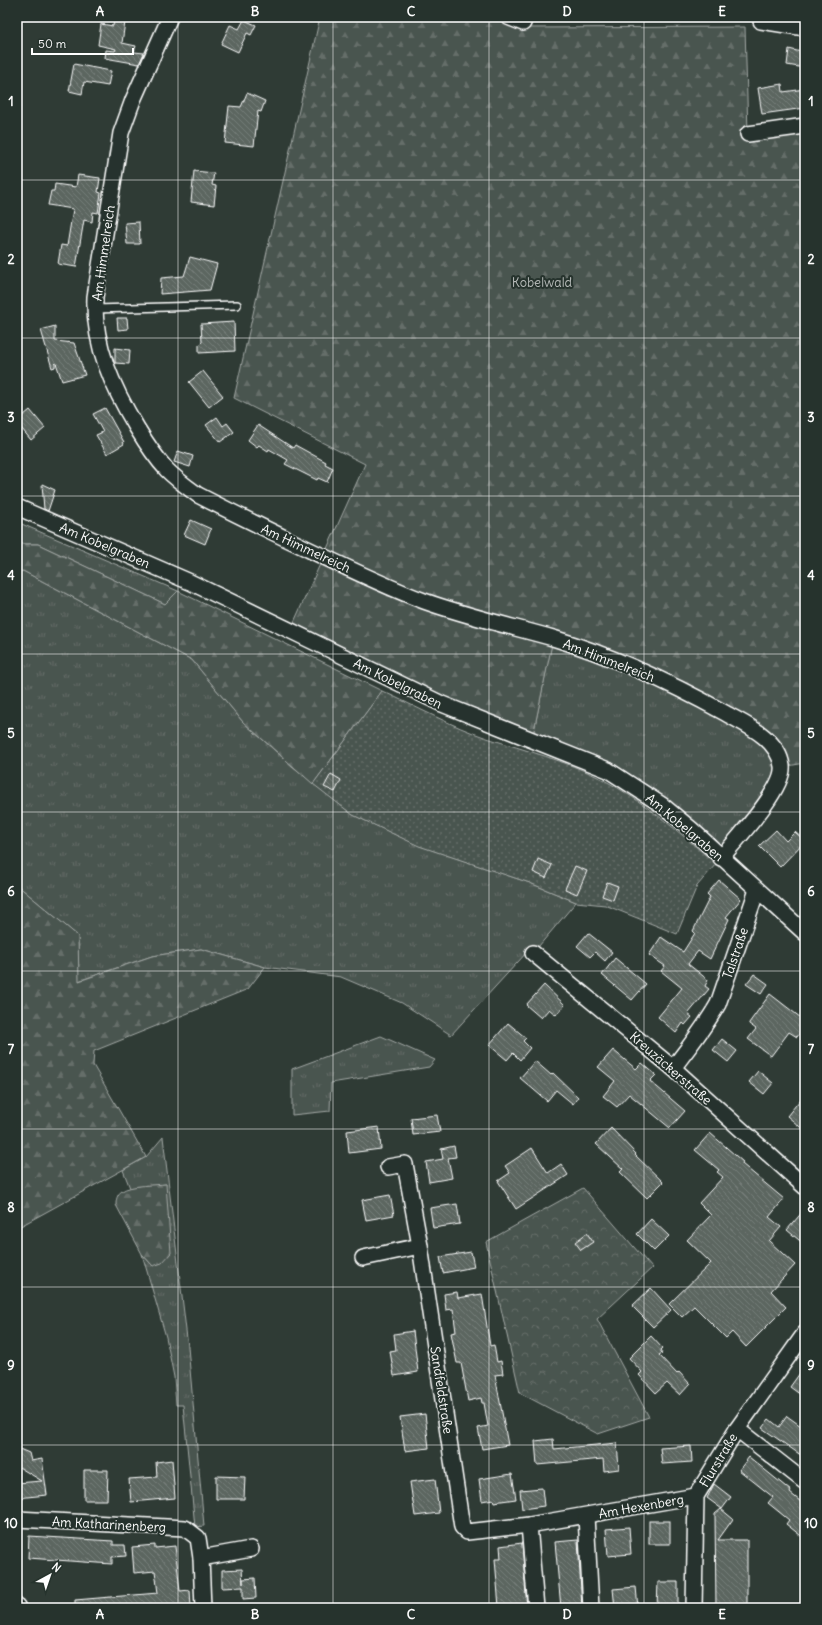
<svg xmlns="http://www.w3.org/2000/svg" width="822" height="1625" font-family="Delius,sans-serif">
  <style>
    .grass { fill: url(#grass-tufts); stroke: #a4aaa7 }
    .forest { fill: url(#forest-firs); stroke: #a4aaa7 }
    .park { fill: url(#park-crowns); stroke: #a4aaa7 }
    .garden { fill: url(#garden-dots); stroke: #a4aaa7 }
    .building { fill: url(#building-back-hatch); stroke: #fff }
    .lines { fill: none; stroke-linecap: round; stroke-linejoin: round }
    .service-casing { stroke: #fff; stroke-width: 10 }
    .minor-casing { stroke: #fff; stroke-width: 18 }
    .service { stroke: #26332d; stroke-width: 7 }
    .minor { stroke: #26332d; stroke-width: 15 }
    .grid { fill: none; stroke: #fff; stroke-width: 1; stroke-opacity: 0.55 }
    .labels { text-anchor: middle; stroke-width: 4; stroke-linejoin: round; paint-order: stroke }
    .street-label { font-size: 13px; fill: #fff; stroke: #26332d }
    .park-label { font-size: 13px; fill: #b7bbb9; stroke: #26332d }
    .neatline { fill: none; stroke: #fff; stroke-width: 1.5 }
    .grid-label { font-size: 13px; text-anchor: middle; font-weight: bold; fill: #fff }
  </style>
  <defs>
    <pattern id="grass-tufts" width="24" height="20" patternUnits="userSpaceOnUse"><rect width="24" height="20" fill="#4a544f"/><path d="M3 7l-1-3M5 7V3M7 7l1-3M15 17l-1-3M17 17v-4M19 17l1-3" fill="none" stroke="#656e69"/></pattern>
    <pattern id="forest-firs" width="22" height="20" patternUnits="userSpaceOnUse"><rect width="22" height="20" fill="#4a544f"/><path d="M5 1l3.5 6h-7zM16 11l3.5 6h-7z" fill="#656e69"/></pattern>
    <pattern id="park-crowns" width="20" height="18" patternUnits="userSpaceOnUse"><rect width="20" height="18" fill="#4a544f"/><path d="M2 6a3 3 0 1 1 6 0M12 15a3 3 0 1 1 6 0" fill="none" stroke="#656e69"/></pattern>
    <pattern id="garden-dots" width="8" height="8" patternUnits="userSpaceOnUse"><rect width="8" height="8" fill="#4a544f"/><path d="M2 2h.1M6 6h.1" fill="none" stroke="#656e69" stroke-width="1.8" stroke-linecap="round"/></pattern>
    <pattern id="building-back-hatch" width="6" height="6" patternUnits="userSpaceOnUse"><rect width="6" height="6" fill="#5b6661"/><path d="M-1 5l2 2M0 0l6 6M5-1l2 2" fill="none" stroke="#747d79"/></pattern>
  </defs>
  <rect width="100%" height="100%" fill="#2f3b35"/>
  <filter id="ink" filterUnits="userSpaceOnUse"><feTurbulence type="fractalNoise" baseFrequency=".025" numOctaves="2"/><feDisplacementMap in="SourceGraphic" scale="8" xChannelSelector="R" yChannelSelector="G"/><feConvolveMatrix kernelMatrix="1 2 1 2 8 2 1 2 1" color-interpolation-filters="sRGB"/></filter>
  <g filter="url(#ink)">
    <g class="grass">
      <path d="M 17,522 L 178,591 L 165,604 L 38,544 L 17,544 Z"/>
      <path d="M 23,571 L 192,660 L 243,722 L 292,766 L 353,815 L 420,846 L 530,883 L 576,902 L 533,953 L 528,951 L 451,1035 L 402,1003 L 341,977 L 265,967 L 201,949 L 152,956 L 78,981 L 78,936 L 17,885 L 17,572 Z"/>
      <path d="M 553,638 L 755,730 L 782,767 L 721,858 L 662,805 L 532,740 Z"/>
      <path d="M 381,1036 L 435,1060 L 429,1067 L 331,1083 L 330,1111 L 292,1115 L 292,1069 Z"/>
      <path d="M 163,1137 L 188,1347 L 204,1526 L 195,1527 L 183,1405 L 176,1405 L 174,1377 L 166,1337 L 142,1254 L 153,1266 L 166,1184 L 130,1188 L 123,1170 L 146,1157 Z"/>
    </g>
    <g class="forest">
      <path d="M 320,17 L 496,17 L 525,28 L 745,27 L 748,134 L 805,126 L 805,763 L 782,767 L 755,730 L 553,639 L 532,740 L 290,631 L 365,464 L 234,398 Z"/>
      <path d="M 17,544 L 38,544 L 165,604 L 178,591 L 382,691 L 313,784 L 243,722 L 192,660 L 23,571 L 17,572 Z"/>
      <path d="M 17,885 L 78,936 L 79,981 L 152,956 L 201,949 L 265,967 L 248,989 L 94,1051 L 93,1065 L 146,1157 L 17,1228 Z"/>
      <path d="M 166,1184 L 171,1253 L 162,1263 L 153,1266 L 142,1254 L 116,1205 C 116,1200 117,1194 122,1191 C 130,1185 156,1185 166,1184 Z"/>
    </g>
    <path class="park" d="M 583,1188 L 652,1268 L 597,1319 L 649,1417 L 598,1434 L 520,1393 L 486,1242 Z"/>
    <path class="garden" d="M 382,691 C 417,707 451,726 487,738 C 527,751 564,760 602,779 C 644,801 680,833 716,864 L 697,886 L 677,934 L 605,905 L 576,902 L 530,883 L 419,846 L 353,815 L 313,784 Z"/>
    <g class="building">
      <path d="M 114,20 L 125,22 L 122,43 L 136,46 L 134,52 L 144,53 L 139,64 L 105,58 L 106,50 L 115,51 L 116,49 L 98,45 L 101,24 L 113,26 Z"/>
      <path d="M 244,20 L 256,25 L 251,35 L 247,33 L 238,52 L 221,44 L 230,25 L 239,29 Z"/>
      <path d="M 789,49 L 805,53 L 805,68 L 787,65 Z"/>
      <path d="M 74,64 L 111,71 L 108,86 L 84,82 L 82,94 L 69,91 Z"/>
      <path d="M 782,84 L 783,92 L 805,89 L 805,108 L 762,114 L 758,88 Z"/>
      <path d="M 247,93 L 265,101 L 261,112 L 258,111 L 254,146 L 225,143 L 229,106 L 241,107 Z"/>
      <path d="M 194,171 L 214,173 L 212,185 L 216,186 L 214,205 L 191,202 Z"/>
      <path d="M 78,175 L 100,178 L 98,192 L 101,193 L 98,213 L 93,212 L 92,222 L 84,220 L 76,267 L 58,264 L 61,245 L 67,246 L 73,209 L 48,205 L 51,191 L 54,191 L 55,184 L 76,187 Z"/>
      <path d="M 139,222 L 140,244 L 127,244 L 125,223 Z"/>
      <path d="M 190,257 L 217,264 L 210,290 L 160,294 L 161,278 L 184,276 Z"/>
      <path d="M 117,318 L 127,318 L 128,329 L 118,330 Z"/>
      <path d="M 234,322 L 235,351 L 199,353 L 199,345 L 202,342 L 201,324 Z"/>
      <path d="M 55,326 L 55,341 L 74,343 L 85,375 L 62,381 L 56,363 L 55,364 L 55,367 L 52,368 L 41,330 Z"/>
      <path d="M 115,348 L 130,350 L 129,364 L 115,363 Z"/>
      <path d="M 203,371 L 223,396 L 209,407 L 189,382 Z"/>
      <path d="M 105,408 L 124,442 L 123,442 L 124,444 L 107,454 L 96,435 L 103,432 L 93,414 Z"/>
      <path d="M 30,410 L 45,428 L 31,440 L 17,423 L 17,421 Z"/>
      <path d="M 217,417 L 223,426 L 227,423 L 234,432 L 220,442 L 206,425 Z"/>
      <path d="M 258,425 L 293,448 L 295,445 L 326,462 L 325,464 L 333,468 L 327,482 L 318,478 L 317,480 L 285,464 L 288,460 L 269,449 L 268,451 L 259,445 L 257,447 L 248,440 Z"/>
      <path d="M 178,451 L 193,456 L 190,467 L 174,462 Z"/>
      <path d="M 42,484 L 55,490 L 48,511 L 44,509 Z"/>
      <path d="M 191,520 L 211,529 L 205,544 L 184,535 Z"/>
      <path d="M 331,774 L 341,780 L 335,792 L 324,787 Z"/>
      <path d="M 776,830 L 786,841 L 795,832 L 805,841 L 780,867 L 759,846 Z"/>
      <path d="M 538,859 L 552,865 L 546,878 L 533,872 Z"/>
      <path d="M 575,866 L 587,871 L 577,894 L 565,889 Z"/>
      <path d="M 719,880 L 741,899 L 726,917 L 729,919 L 710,959 L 698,951 L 688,964 L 708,980 L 705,986 L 709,989 L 688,1014 L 692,1017 L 685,1025 L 683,1023 L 676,1033 L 658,1017 L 682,988 L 661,971 L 665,966 L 649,955 L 661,937 L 683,952 L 695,933 L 693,931 L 710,897 L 707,894 Z"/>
      <path d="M 607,882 L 618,886 L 613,900 L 602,896 Z"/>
      <path d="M 588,933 L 612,952 L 605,961 L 595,952 L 590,957 L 577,946 Z"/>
      <path d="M 615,958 L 646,984 L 632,1000 L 602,975 Z"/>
      <path d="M 754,974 L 768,984 L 761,994 L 746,984 Z"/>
      <path d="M 544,985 L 565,1005 L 556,1015 L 549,1009 L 541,1018 L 526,1005 Z"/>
      <path d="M 770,994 L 805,1021 L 805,1026 L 797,1037 L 789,1032 L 771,1056 L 748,1039 L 756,1029 L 749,1024 L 749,1023 Z"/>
      <path d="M 508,1023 L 526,1038 L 523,1041 L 530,1048 L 520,1060 L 513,1053 L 507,1060 L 489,1045 Z"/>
      <path d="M 722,1039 L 737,1051 L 728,1062 L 713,1050 Z"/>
      <path d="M 613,1050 L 636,1069 L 642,1063 L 656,1075 L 650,1081 L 685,1111 L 670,1128 L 629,1094 L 617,1107 L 603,1096 L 615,1081 L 598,1067 Z"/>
      <path d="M 535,1061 L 551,1075 L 553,1073 L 578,1097 L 573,1104 L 556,1090 L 547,1101 L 520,1078 Z"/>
      <path d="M 758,1071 L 773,1083 L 764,1094 L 749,1082 Z"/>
      <path d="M 805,1094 L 805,1131 L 787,1116 Z"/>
      <path d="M 437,1115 L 440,1132 L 413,1135 L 411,1118 Z"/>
      <path d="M 379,1127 L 381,1149 L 349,1153 L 347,1131 Z"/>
      <path d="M 611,1128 L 636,1154 L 635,1155 L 663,1182 L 647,1198 L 620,1172 L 623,1169 L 596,1144 Z"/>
      <path d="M 710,1133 L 743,1162 L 742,1164 L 784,1199 L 769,1217 L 781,1227 L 769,1241 L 795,1265 L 771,1291 L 786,1307 L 746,1347 L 732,1332 L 726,1338 L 694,1306 L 682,1317 L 669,1304 L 711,1263 L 687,1240 L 711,1215 L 699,1203 L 723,1177 L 717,1172 L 719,1170 L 695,1150 Z"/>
      <path d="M 454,1146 L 456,1157 L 448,1158 L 452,1178 L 429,1182 L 426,1162 L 443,1159 L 441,1149 Z"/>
      <path d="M 532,1148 L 548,1173 L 561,1164 L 568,1175 L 516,1209 L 498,1181 L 510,1173 L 505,1166 Z"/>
      <path d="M 390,1195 L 394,1215 L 366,1220 L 362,1200 Z"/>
      <path d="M 457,1204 L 460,1224 L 433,1228 L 430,1208 Z"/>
      <path d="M 805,1209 L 805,1245 L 787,1230 Z"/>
      <path d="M 651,1219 L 669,1236 L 654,1251 L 637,1234 Z"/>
      <path d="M 587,1233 L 593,1242 L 581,1250 L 575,1242 Z"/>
      <path d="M 471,1252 L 474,1267 L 443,1273 L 440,1257 Z"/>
      <path d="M 651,1288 L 671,1310 L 653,1327 L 632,1306 Z"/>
      <path d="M 457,1292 L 458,1298 L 482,1294 L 490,1346 L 494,1345 L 497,1362 L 501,1361 L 503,1374 L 495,1375 L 508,1445 L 482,1449 L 478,1428 L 488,1426 L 484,1403 L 482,1403 L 481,1398 L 468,1401 L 461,1363 L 457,1363 L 451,1333 L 456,1332 L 453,1309 L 446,1310 L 444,1294 Z"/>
      <path d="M 413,1331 L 418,1372 L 394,1376 L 390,1351 L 396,1350 L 394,1334 Z"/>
      <path d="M 651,1336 L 662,1348 L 660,1350 L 662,1353 L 659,1355 L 677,1374 L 679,1372 L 690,1384 L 680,1395 L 667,1383 L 656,1393 L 639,1375 L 642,1372 L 629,1358 Z"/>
      <path d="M 805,1366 L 805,1398 L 790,1387 Z"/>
      <path d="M 425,1414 L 429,1448 L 405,1451 L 400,1417 Z"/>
      <path d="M 787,1416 L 805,1429 L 805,1458 L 762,1428 L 769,1419 L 779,1427 Z"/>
      <path d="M 553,1439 L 554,1449 L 617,1443 L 619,1469 L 604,1471 L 603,1459 L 537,1465 L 535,1441 Z"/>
      <path d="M 691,1446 L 692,1462 L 662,1464 L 660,1448 Z"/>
      <path d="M 17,1448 L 29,1453 L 31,1461 L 42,1459 L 47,1495 L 17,1498 L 17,1483 L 42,1481 L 17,1466 Z"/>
      <path d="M 749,1457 L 791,1491 L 790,1493 L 805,1505 L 805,1539 L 786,1524 L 789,1520 L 768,1503 L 773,1497 L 739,1470 Z"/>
      <path d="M 172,1460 L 175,1498 L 131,1502 L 129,1479 L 157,1477 L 156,1462 Z"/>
      <path d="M 84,1470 L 108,1470 L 107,1500 L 84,1500 Z"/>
      <path d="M 512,1474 L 516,1499 L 494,1502 L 493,1499 L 482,1501 L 479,1479 Z"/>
      <path d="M 216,1476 L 245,1477 L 244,1499 L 216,1499 Z"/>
      <path d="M 435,1479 L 439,1513 L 415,1516 L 410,1482 Z"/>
      <path d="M 714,1484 L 731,1497 L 722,1509 L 707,1498 Z"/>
      <path d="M 542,1488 L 544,1506 L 522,1509 L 520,1490 Z"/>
      <path d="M 721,1509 L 733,1519 L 718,1540 L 747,1540 L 747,1608 L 716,1608 L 715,1514 Z"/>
      <rect x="649" y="1521" width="21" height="23"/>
      <path d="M 629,1527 L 631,1554 L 608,1556 L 606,1529 Z"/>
      <path d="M 29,1536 L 113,1541 L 113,1545 L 125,1545 L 126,1556 L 112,1557 L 112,1564 L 28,1558 Z"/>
      <path d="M 578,1540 L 582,1608 L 561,1608 L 555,1542 Z"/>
      <path d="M 522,1543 L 527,1608 L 499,1607 L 495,1559 L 501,1559 L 500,1546 Z"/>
      <path d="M 155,1545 L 155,1548 L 175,1546 L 180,1591 L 190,1590 L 191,1608 L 75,1608 L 75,1600 L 158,1593 L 155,1571 L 134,1573 L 132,1547 Z"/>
      <path d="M 242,1569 L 243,1584 L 243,1579 L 255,1578 L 256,1598 L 243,1599 L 243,1587 L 222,1588 L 222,1570 Z"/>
      <path d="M 658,1582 L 678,1582 L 678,1607 L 657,1606 Z"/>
      <path d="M 636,1587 L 638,1608 L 615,1608 L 613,1589 Z"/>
    </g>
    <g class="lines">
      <g class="service-casing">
        <path id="service" d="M 95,309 L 237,305"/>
      </g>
      <g class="minor-casing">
        <g id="minor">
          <path d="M 170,17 L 133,100 L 121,133 L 95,297 C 93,345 113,388 137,428 C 146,443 156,458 167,470 C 177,480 187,487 198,495 C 229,511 260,526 291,541 C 335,562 379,584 424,601 C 466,616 510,626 553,638 C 613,656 671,683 725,713 C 746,725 778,738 782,766 C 785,788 736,840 721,858"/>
          <path d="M 508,17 L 523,23"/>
          <path d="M 761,21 L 805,28"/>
          <path d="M 748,134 L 805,126"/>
          <path d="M 17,507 L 190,582 L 442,704 L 608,770 L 662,805 L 691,829 L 805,933"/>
          <path d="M 533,953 L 673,1068 L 805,1187"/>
          <path d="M 673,1068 C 689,1047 705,1027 718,1004 L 757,890"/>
          <path d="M 388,1167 L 405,1164 L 420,1246 L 462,1527 L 467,1532 L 529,1525 L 696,1496"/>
          <path d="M 363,1258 L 420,1246"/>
          <path d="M 737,1429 L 805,1482"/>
          <path d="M 586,1516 L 591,1608"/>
          <path d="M 17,1519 L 185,1528 L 198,1538 L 201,1558 L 203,1608"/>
          <path d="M 529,1525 L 536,1608"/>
          <path d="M 201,1558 L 251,1549"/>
          <path d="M 17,1606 L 18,1608"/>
          <path d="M 694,1608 L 696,1496 L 737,1429 L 805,1333"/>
        </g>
      </g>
      <use href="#service" class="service"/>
      <use href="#minor" class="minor"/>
    </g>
  </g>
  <path class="grid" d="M 178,17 L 178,1608M 333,17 L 333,1608M 489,17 L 489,1608M 644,17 L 644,1608M 17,180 L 805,180M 17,338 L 805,338M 17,496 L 805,496M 17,654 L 805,654M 17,812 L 805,812M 17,971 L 805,971M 17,1129 L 805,1129M 17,1287 L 805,1287M 17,1445 L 805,1445"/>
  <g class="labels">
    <g class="street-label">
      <text transform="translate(103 253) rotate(-82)" y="5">Am Himmelreich</text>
      <text transform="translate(105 545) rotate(23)" y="5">Am Kobelgraben</text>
      <text transform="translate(306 548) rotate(25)" y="5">Am Himmelreich</text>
      <text transform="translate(609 660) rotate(21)" y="5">Am Himmelreich</text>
      <text transform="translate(398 683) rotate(26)" y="5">Am Kobelgraben</text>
      <text transform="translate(685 827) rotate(40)" y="5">Am Kobelgraben</text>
      <text transform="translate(735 953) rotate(-71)" y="5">Talstraße</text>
      <text transform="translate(671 1068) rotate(41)" y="5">Kreuzäckerstraße</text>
      <text transform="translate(442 1390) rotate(81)" y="5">Sandfeldstraße</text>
      <text transform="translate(718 1460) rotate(-59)" y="5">Flurstraße</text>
      <text transform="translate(641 1506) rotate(-10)" y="5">Am Hexenberg</text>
      <text transform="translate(109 1524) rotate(3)" y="5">Am Katharinenberg</text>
    </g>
    <g class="park-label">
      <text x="542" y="287">Kobelwald</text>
    </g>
  </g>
  <rect width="822" height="1625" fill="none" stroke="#26332d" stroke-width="44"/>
  <g transform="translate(50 1575) rotate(40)" stroke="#26332d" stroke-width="3" paint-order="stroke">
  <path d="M0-3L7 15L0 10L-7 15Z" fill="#ffffff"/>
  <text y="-6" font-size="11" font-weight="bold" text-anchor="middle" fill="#ffffff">N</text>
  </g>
  <path d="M32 48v6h101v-6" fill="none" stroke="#ffffff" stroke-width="2"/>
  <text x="38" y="48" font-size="12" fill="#ffffff" stroke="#26332d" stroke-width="3" paint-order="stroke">50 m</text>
  <rect x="22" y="22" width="778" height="1581" class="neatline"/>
  <g class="grid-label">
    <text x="100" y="16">A</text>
    <text x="255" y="16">B</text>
    <text x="411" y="16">C</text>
    <text x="567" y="16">D</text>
    <text x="722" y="16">E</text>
    <text x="11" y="106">1</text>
    <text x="811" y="106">1</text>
    <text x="11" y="264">2</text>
    <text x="811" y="264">2</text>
    <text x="11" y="422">3</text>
    <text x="811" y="422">3</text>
    <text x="11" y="580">4</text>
    <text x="811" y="580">4</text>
    <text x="11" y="738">5</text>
    <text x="811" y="738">5</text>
    <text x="11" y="896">6</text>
    <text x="811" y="896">6</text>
    <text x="11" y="1054">7</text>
    <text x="811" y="1054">7</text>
    <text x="11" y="1212">8</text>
    <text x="811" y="1212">8</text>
    <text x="11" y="1370">9</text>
    <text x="811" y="1370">9</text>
    <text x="11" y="1528">10</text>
    <text x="811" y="1528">10</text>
    <text x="100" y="1619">A</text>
    <text x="255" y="1619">B</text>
    <text x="411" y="1619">C</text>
    <text x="567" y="1619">D</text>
    <text x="722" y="1619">E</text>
  </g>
</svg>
